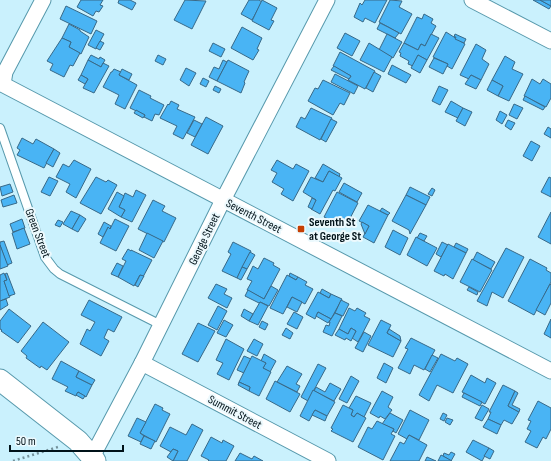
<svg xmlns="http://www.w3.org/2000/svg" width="551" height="461" font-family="'Sofia Sans Condensed',sans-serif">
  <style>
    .building { fill: #49b4f4; stroke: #386988 }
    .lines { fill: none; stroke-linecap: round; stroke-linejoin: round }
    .lane-casing { stroke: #5799ac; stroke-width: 10 }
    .street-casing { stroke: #5799ac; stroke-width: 17 }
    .secondary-casing { stroke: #5799ac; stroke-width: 23 }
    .path { stroke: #73919b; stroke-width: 2.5; stroke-dasharray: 2 3; stroke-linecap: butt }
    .lane { stroke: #fff; stroke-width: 8 }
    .street { stroke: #fff; stroke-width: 15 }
    .secondary { stroke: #fff; stroke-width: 21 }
    .poi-dot { fill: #c63f02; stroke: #ecf9fd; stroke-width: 1.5 }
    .labels { text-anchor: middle; stroke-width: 4; stroke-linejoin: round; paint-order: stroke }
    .street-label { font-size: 12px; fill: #001219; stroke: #ecf9fd }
    .poi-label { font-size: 12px; font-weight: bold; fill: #001219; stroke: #ecf9fd; text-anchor: start }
  </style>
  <rect width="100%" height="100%" fill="#caf1fd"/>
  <g class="building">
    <path d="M 81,0 L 103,0 L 100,5 L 103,6 L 99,12 L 96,11 L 93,16 L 77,7 Z"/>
    <path d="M 119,0 L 130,0 L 136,3 L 132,10 L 118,3 Z"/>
    <path d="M 185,0 L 206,1 L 192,29 L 174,20 Z"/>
    <path d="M 249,0 L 259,0 L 262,2 L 252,20 L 241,14 Z"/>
    <path d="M 262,0 L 277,8 L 271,20 L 274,21 L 269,30 L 252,21 Z"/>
    <path d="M 365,0 L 387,0 L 375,23 L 365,18 L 363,22 L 354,17 L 360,3 L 362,5 Z"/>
    <path d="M 390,0 L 402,1 L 399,7 L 412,14 L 401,34 L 379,22 Z"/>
    <path d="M 533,0 L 540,0 L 551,6 L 549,9 Z"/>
    <path d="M 540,0 L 551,0 L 551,6 Z"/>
    <path d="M 66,6 L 97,21 L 91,34 L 60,19 Z"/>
    <path d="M 424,14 L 433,19 L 431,23 L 436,26 L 425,46 L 421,44 L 418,50 L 404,43 L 417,17 L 422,19 Z"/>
    <path d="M 380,23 L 388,27 L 399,33 L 395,38 L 377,29 Z"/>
    <path d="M 69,24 L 80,30 L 80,31 L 89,37 L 81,54 L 69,47 L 71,42 L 62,38 Z"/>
    <path d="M 242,27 L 262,38 L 257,49 L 259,50 L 253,60 L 231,48 Z"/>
    <path d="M 96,30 L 104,34 L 96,49 L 88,45 Z"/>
    <path d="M 446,32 L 465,44 L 452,69 L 447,66 L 448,64 L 433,57 Z"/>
    <path d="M 345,33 L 360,41 L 352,56 L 337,48 Z"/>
    <path d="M 387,34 L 402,42 L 393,58 L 379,50 Z"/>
    <path d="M 431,34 L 439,38 L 427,60 L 418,55 L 413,66 L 408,64 L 409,61 L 400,56 L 401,53 L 399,52 L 404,43 L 418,50 L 421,44 L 425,46 Z"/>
    <path d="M 455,34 L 466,39 L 464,43 L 455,39 L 456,37 L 454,37 Z"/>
    <path d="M 62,38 L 71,42 L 69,47 L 80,53 L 73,66 L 70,65 L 64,77 L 50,70 L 53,64 L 47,61 Z"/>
    <path d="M 100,41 L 104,43 L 100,50 L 96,48 Z"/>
    <path d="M 213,43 L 225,49 L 221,57 L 209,51 Z"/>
    <path d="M 369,43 L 392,57 L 384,72 L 360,60 Z"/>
    <path d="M 476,44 L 486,50 L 482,59 L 489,64 L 481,80 L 471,75 L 469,79 L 460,75 Z"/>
    <path d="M 340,52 L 375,71 L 365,89 L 348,80 L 351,76 L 333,66 Z"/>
    <path d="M 91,55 L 99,59 L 100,57 L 105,60 L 101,67 L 88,60 Z"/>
    <path d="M 158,55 L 166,59 L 163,65 L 155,61 Z"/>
    <path d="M 418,55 L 427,60 L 420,73 L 411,68 Z"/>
    <path d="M 505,56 L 515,62 L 512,69 L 523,74 L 509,101 L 498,96 L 503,86 L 492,80 Z"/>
    <path d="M 434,58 L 448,64 L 443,74 L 429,67 Z"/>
    <path d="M 88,60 L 101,67 L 103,63 L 109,66 L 94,93 L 83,88 L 88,79 L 81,75 Z"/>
    <path d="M 223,60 L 227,62 L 217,81 L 209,77 L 214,67 L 219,69 Z"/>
    <path d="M 228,60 L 249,71 L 244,82 L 245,83 L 241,93 L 217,81 Z"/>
    <path d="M 392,65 L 411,75 L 406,83 L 388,74 Z"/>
    <path d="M 334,66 L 351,76 L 349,79 L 331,70 Z"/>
    <path d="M 186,68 L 196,73 L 189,86 L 180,80 Z"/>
    <path d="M 114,69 L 121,72 L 119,75 L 137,85 L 125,109 L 115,104 L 119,95 L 103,87 L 111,72 L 112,72 Z"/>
    <path d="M 122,69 L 132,74 L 129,80 L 119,75 Z"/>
    <path d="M 374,72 L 381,76 L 373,92 L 366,88 Z"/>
    <path d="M 335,74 L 358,86 L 354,94 L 331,82 Z"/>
    <path d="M 81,75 L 88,79 L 85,84 L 78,80 Z"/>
    <path d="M 471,75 L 481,80 L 476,89 L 465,84 Z"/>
    <path d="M 203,78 L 209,81 L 206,87 L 200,84 Z"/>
    <path d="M 532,79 L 540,84 L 543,79 L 551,84 L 551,98 L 546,107 L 524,96 Z"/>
    <path d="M 323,80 L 350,93 L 344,105 L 340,103 L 333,115 L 308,101 L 315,88 L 318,89 Z"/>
    <path d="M 492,80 L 503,86 L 498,96 L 487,90 Z"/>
    <path d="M 215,86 L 221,89 L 219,93 L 213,90 Z"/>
    <path d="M 439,86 L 448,90 L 440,105 L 432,101 Z"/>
    <path d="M 139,90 L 151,96 L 150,98 L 164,105 L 159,115 L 155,114 L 152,121 L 144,117 L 145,115 L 130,108 Z"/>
    <path d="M 525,96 L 545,107 L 543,110 L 523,100 Z"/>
    <path d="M 171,101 L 179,105 L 177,109 L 195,117 L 183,139 L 173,134 L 177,126 L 160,118 L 168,104 L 169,105 Z"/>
    <path d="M 451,101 L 463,108 L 458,118 L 445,112 Z"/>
    <path d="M 514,104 L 523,108 L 517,119 L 509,115 Z"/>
    <path d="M 311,108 L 332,118 L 320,140 L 296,127 L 301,117 L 305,119 Z"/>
    <path d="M 463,108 L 472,112 L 465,126 L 456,121 Z"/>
    <path d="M 136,110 L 145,115 L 143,118 L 134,113 Z"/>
    <path d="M 500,111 L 507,115 L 502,124 L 496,120 Z"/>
    <path d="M 206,117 L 223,126 L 208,154 L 191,145 Z"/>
    <path d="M 331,119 L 337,122 L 326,142 L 321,139 Z"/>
    <path d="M 194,120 L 202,124 L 195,137 L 187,133 Z"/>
    <path d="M 508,120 L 515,123 L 511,130 L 505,126 Z"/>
    <path d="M 548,127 L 551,129 L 551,138 L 544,134 Z"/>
    <path d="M 22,138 L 33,144 L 36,139 L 54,149 L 44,168 L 17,155 L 20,150 L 17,148 Z"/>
    <path d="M 531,141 L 540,146 L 532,161 L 523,156 Z"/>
    <path d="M 54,149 L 60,153 L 53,167 L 46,163 Z"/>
    <path d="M 74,160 L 91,169 L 76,198 L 66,192 L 70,184 L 56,177 L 63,164 L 69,167 Z"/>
    <path d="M 277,160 L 293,169 L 296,164 L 309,171 L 293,201 L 281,194 L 284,189 L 272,182 L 277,173 L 271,170 Z"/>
    <path d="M 323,164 L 340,174 L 339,177 L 329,171 L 323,182 L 315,178 Z"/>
    <path d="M 329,171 L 342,178 L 335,191 L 333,190 L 320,214 L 311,209 L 316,200 L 303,192 L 311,177 L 323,182 Z"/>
    <path d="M 49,177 L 58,181 L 50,196 L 41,192 Z"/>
    <path d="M 96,177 L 106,182 L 108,180 L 117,185 L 101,214 L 80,203 Z"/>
    <path d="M 549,177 L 551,178 L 551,197 L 541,192 Z"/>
    <path d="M 344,183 L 362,193 L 357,202 L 339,192 Z"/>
    <path d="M 10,184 L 13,192 L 2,196 L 0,187 Z"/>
    <path d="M 410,187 L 430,197 L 426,205 L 406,195 Z"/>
    <path d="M 432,188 L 435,190 L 432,196 L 428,194 Z"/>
    <path d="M 136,190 L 146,195 L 132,222 L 121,217 L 125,210 L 119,207 L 125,193 L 133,197 Z"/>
    <path d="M 117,192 L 124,196 L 119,207 L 125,210 L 121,217 L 108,209 Z"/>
    <path d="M 337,192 L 358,203 L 346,226 L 335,220 L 334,222 L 324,217 Z"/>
    <path d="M 14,195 L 17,203 L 3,207 L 1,200 Z"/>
    <path d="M 406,195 L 426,205 L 410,234 L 409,230 L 392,221 Z"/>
    <path d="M 312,198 L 316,200 L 312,209 L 308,207 Z"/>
    <path d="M 153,200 L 165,206 L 162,211 L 176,218 L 164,242 L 138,229 Z"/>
    <path d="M 368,205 L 388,215 L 374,243 L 363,237 L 369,226 L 359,221 Z"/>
    <path d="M 382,208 L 390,213 L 388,215 L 380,211 Z"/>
    <path d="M 71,211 L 80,215 L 72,229 L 63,224 Z"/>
    <path d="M 551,212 L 551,244 L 538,237 Z"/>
    <path d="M 80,215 L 86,219 L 78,232 L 72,229 Z"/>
    <path d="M 22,219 L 25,228 L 13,232 L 10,224 Z"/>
    <path d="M 115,219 L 129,226 L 116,251 L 100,243 L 108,227 L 110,229 Z"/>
    <path d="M 58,220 L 63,222 L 60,227 L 55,225 Z"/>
    <path d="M 104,222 L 111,226 L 110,229 L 108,227 L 103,237 L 98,234 Z"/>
    <path d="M 362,222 L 369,226 L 365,234 L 361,224 Z"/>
    <path d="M 24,228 L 30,244 L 17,249 L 12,233 Z"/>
    <path d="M 393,230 L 408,238 L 400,255 L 385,247 Z"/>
    <path d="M 147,233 L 163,241 L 154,258 L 139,250 Z"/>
    <path d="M 420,233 L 427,236 L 424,241 L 417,238 Z"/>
    <path d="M 416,237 L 437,248 L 427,266 L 407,255 Z"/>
    <path d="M 4,241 L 12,263 L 7,265 L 0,245 L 0,242 Z"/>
    <path d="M 233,242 L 251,251 L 237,278 L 222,271 L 231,254 L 228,252 Z"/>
    <path d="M 442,242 L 448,245 L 441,257 L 436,254 Z"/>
    <path d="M 456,243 L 468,249 L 466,253 L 454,247 Z"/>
    <path d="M 448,244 L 466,253 L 453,279 L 445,274 L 444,276 L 434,271 Z"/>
    <path d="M 0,245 L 8,266 L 0,269 Z"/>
    <path d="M 506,248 L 524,257 L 503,298 L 492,292 L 487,306 L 477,301 Z"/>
    <path d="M 128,249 L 131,251 L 131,250 L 152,260 L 143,277 L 140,275 L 134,286 L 118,277 L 126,261 L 122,259 Z"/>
    <path d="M 250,252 L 255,255 L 247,269 L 242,267 Z"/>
    <path d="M 477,252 L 495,262 L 491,269 L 473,260 Z"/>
    <path d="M 264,258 L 274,263 L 273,265 L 280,269 L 264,299 L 247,290 L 252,281 L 247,279 L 253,266 L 258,269 Z"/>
    <path d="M 472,259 L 492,270 L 480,292 L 460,282 Z"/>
    <path d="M 530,259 L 547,268 L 546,270 L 551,273 L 551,282 L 534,315 L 508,301 Z"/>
    <path d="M 117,263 L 123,266 L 118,277 L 111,274 Z"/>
    <path d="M 242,267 L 247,269 L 241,280 L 237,278 Z"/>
    <path d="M 4,273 L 7,280 L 4,281 L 10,297 L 0,301 L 0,275 Z"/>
    <path d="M 7,273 L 15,294 L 9,296 L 4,281 L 7,280 L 5,274 Z"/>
    <path d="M 290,273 L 298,277 L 296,280 L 289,276 Z"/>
    <path d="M 140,275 L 144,276 L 138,287 L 135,285 Z"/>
    <path d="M 287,275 L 296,280 L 298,277 L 307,282 L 305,285 L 313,289 L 305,304 L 292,297 L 283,314 L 270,308 Z"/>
    <path d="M 216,284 L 227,289 L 224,294 L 232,298 L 227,308 L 208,298 Z"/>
    <path d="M 550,284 L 551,285 L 551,303 L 545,315 L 536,310 Z"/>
    <path d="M 271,286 L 278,290 L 269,306 L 260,302 L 259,303 L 245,296 L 248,290 L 264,299 Z"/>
    <path d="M 469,287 L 478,292 L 477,295 L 467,290 Z"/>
    <path d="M 322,289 L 331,294 L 329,298 L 320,293 Z"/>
    <path d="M 318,292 L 329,298 L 331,294 L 342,299 L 331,319 L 318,312 L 315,319 L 306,314 Z"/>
    <path d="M 292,297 L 302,302 L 297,312 L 287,307 Z"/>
    <path d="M 6,299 L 8,305 L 0,310 L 0,301 Z"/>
    <path d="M 89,300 L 122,317 L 114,332 L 108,329 L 104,338 L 109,341 L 101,356 L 80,344 L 87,329 L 90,331 L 95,322 L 81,315 Z"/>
    <path d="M 341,300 L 349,304 L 343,316 L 335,313 Z"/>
    <path d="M 260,302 L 268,306 L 258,325 L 249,321 Z"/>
    <path d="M 218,306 L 227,311 L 217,330 L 208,325 Z"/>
    <path d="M 349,308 L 355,311 L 357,308 L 366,313 L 364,316 L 370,319 L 358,342 L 352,338 L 356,331 L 351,328 L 348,334 L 339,329 Z"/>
    <path d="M 9,309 L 31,326 L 18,343 L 1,331 L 2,330 L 0,329 L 0,321 Z"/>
    <path d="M 244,309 L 253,314 L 249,321 L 241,316 Z"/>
    <path d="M 294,312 L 303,317 L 297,329 L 287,324 Z"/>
    <path d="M 318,312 L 331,319 L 328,323 L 316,316 Z"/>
    <path d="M 335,313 L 342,316 L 332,336 L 323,332 L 326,325 L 329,326 L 330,322 L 329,322 Z"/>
    <path d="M 551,319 L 551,338 L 544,334 Z"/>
    <path d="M 224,320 L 233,325 L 226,337 L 217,333 Z"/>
    <path d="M 381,320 L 391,325 L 387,333 L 401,341 L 393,357 L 368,345 Z"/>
    <path d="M 262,321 L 268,324 L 265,330 L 259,327 Z"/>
    <path d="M 43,322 L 69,342 L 47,370 L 41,366 L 40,368 L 26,358 L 27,356 L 21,351 Z"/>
    <path d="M 198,323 L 215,331 L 198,362 L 182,354 Z"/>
    <path d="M 286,328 L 293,333 L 290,339 L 282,335 Z"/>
    <path d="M 351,328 L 356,331 L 351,341 L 346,338 L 345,340 L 335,335 L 339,329 L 348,334 Z"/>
    <path d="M 389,329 L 400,336 L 401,341 L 387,333 Z"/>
    <path d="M 364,332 L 371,336 L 363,352 L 355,348 Z"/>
    <path d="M 411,338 L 435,350 L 424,370 L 414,365 L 410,374 L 398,368 L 408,349 L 405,348 Z"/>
    <path d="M 226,339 L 244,349 L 229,380 L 217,374 L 223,363 L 216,360 Z"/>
    <path d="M 254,339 L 263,344 L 257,356 L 247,351 Z"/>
    <path d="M 264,354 L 276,361 L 270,372 L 263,368 L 266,363 L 261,361 Z"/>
    <path d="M 441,354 L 455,361 L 457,358 L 468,364 L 453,393 L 437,385 L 429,401 L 419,395 Z"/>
    <path d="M 432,355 L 438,358 L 430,372 L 425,369 Z"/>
    <path d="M 244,356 L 251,359 L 244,373 L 237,370 Z"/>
    <path d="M 252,356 L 266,363 L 263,368 L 271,372 L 259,396 L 249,391 L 250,387 L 239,382 Z"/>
    <path d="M 61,361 L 79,371 L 76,377 L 92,385 L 86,397 L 78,392 L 76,396 L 65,391 L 68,387 L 52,379 Z"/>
    <path d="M 384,363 L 393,368 L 386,383 L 377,378 Z"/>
    <path d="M 318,364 L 326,368 L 308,401 L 301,397 Z"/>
    <path d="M 287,366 L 302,374 L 296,384 L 300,386 L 297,392 L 277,382 Z"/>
    <path d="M 79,371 L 95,380 L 92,385 L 76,377 Z"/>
    <path d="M 471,375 L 485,383 L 487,378 L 496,383 L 485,404 L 462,392 Z"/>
    <path d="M 351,376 L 359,381 L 347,403 L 339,399 Z"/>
    <path d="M 275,381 L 300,394 L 290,412 L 266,399 Z"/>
    <path d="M 239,382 L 250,387 L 249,391 L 238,385 Z"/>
    <path d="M 330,383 L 341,389 L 334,401 L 314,391 L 316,387 L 325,392 Z"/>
    <path d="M 503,385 L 515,391 L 508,406 L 519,412 L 512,424 L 504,420 L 501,425 L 488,419 L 491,412 L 489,412 Z"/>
    <path d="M 313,390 L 335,402 L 327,416 L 315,410 L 309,421 L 300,416 Z"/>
    <path d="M 382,391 L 393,397 L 388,407 L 392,410 L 385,419 L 380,416 L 379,418 L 370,413 Z"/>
    <path d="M 515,391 L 518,393 L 512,405 L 520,409 L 519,412 L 508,406 Z"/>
    <path d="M 78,392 L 85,396 L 83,399 L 76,395 Z"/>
    <path d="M 464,393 L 482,402 L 480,406 L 462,397 Z"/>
    <path d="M 356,396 L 371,403 L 364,417 L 357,413 L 354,417 L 351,415 L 353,410 L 349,408 Z"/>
    <path d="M 538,401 L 551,408 L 551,429 L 546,439 L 543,437 L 537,448 L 525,442 L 531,431 L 527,429 L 531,421 L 528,420 Z"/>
    <path d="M 155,404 L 163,408 L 162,410 L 170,414 L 156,442 L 140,433 Z"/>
    <path d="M 343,405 L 353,410 L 351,415 L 354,417 L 357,413 L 366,418 L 353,442 L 331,431 L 333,429 L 331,428 Z"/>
    <path d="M 482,405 L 489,409 L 482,421 L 475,418 Z"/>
    <path d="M 315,410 L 327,416 L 325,421 L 312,415 Z"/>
    <path d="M 410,410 L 429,420 L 419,440 L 409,435 L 407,439 L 398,434 Z"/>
    <path d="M 390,413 L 403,420 L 396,433 L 393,431 L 394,429 L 382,424 Z"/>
    <path d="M 443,413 L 447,415 L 444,421 L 440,419 Z"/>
    <path d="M 137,418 L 146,422 L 140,433 L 144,436 L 141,442 L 128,436 Z"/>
    <path d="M 447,418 L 453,420 L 450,425 L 445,422 Z"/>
    <path d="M 488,419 L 501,425 L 497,434 L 483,427 Z"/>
    <path d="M 377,421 L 394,429 L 391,434 L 395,436 L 383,460 L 358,447 L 368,427 L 372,429 Z"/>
    <path d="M 192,424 L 203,430 L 187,461 L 173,461 L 178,451 L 173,449 L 171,452 L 160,446 L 170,427 L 186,435 Z"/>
    <path d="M 409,435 L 427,445 L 419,461 L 390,461 L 400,442 L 404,444 Z"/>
    <path d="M 144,436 L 155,441 L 151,449 L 140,444 Z"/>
    <path d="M 211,437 L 222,443 L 223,440 L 234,446 L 226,461 L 208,461 L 209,460 L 201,456 Z"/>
    <path d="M 473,440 L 489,448 L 482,461 L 466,452 Z"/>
    <path d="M 489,448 L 494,451 L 490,459 L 484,456 Z"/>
    <path d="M 173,449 L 178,451 L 173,461 L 167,457 Z"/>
    <path d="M 451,452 L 455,454 L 451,461 L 443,456 L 444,453 L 449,455 Z"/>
    <path d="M 240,453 L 252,459 L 254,456 L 263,461 L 235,461 Z"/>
    <path d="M 441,455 L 443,456 L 452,461 L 438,461 Z"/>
    <path d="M 427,457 L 436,461 L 425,461 Z"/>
  </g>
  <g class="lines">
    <g class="lane-casing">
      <path id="lane" d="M 0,128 L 45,257 L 54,269 L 60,274 L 161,325"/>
    </g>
    <g class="street-casing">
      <g id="street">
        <path d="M 472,0 L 551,41"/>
        <path d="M 0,83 L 551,371"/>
        <path d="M 3,84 L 5,72 L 43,0"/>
        <path d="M 142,363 L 328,461"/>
        <path d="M 92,457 L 142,363 L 223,200 L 327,0"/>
      </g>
    </g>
    <g class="secondary-casing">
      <path id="secondary" d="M 0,380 L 78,441 L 92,457 L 95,461"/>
    </g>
    <path class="path" d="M 13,461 L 58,447"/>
    <use href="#lane" class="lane"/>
    <use href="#street" class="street"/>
    <use href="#secondary" class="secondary"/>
  </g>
  <rect class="poi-dot" x="297" y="225" width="8" height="8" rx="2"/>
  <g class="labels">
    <g class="street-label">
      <text transform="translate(254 216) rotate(27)" y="4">Seventh Street</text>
      <text transform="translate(38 233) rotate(69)" y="4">Green Street</text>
      <text transform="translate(204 239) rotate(-64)" y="4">George Street</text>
      <text transform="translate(235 412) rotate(28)" y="4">Summit Street</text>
    </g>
    <g class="poi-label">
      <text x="309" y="226">Seventh St<tspan x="309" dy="14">at George St</tspan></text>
    </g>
  </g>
  <path d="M10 445v6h113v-6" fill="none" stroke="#001219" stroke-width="2"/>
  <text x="16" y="445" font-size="12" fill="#001219" stroke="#ecf9fd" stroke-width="3" paint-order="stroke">50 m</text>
</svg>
